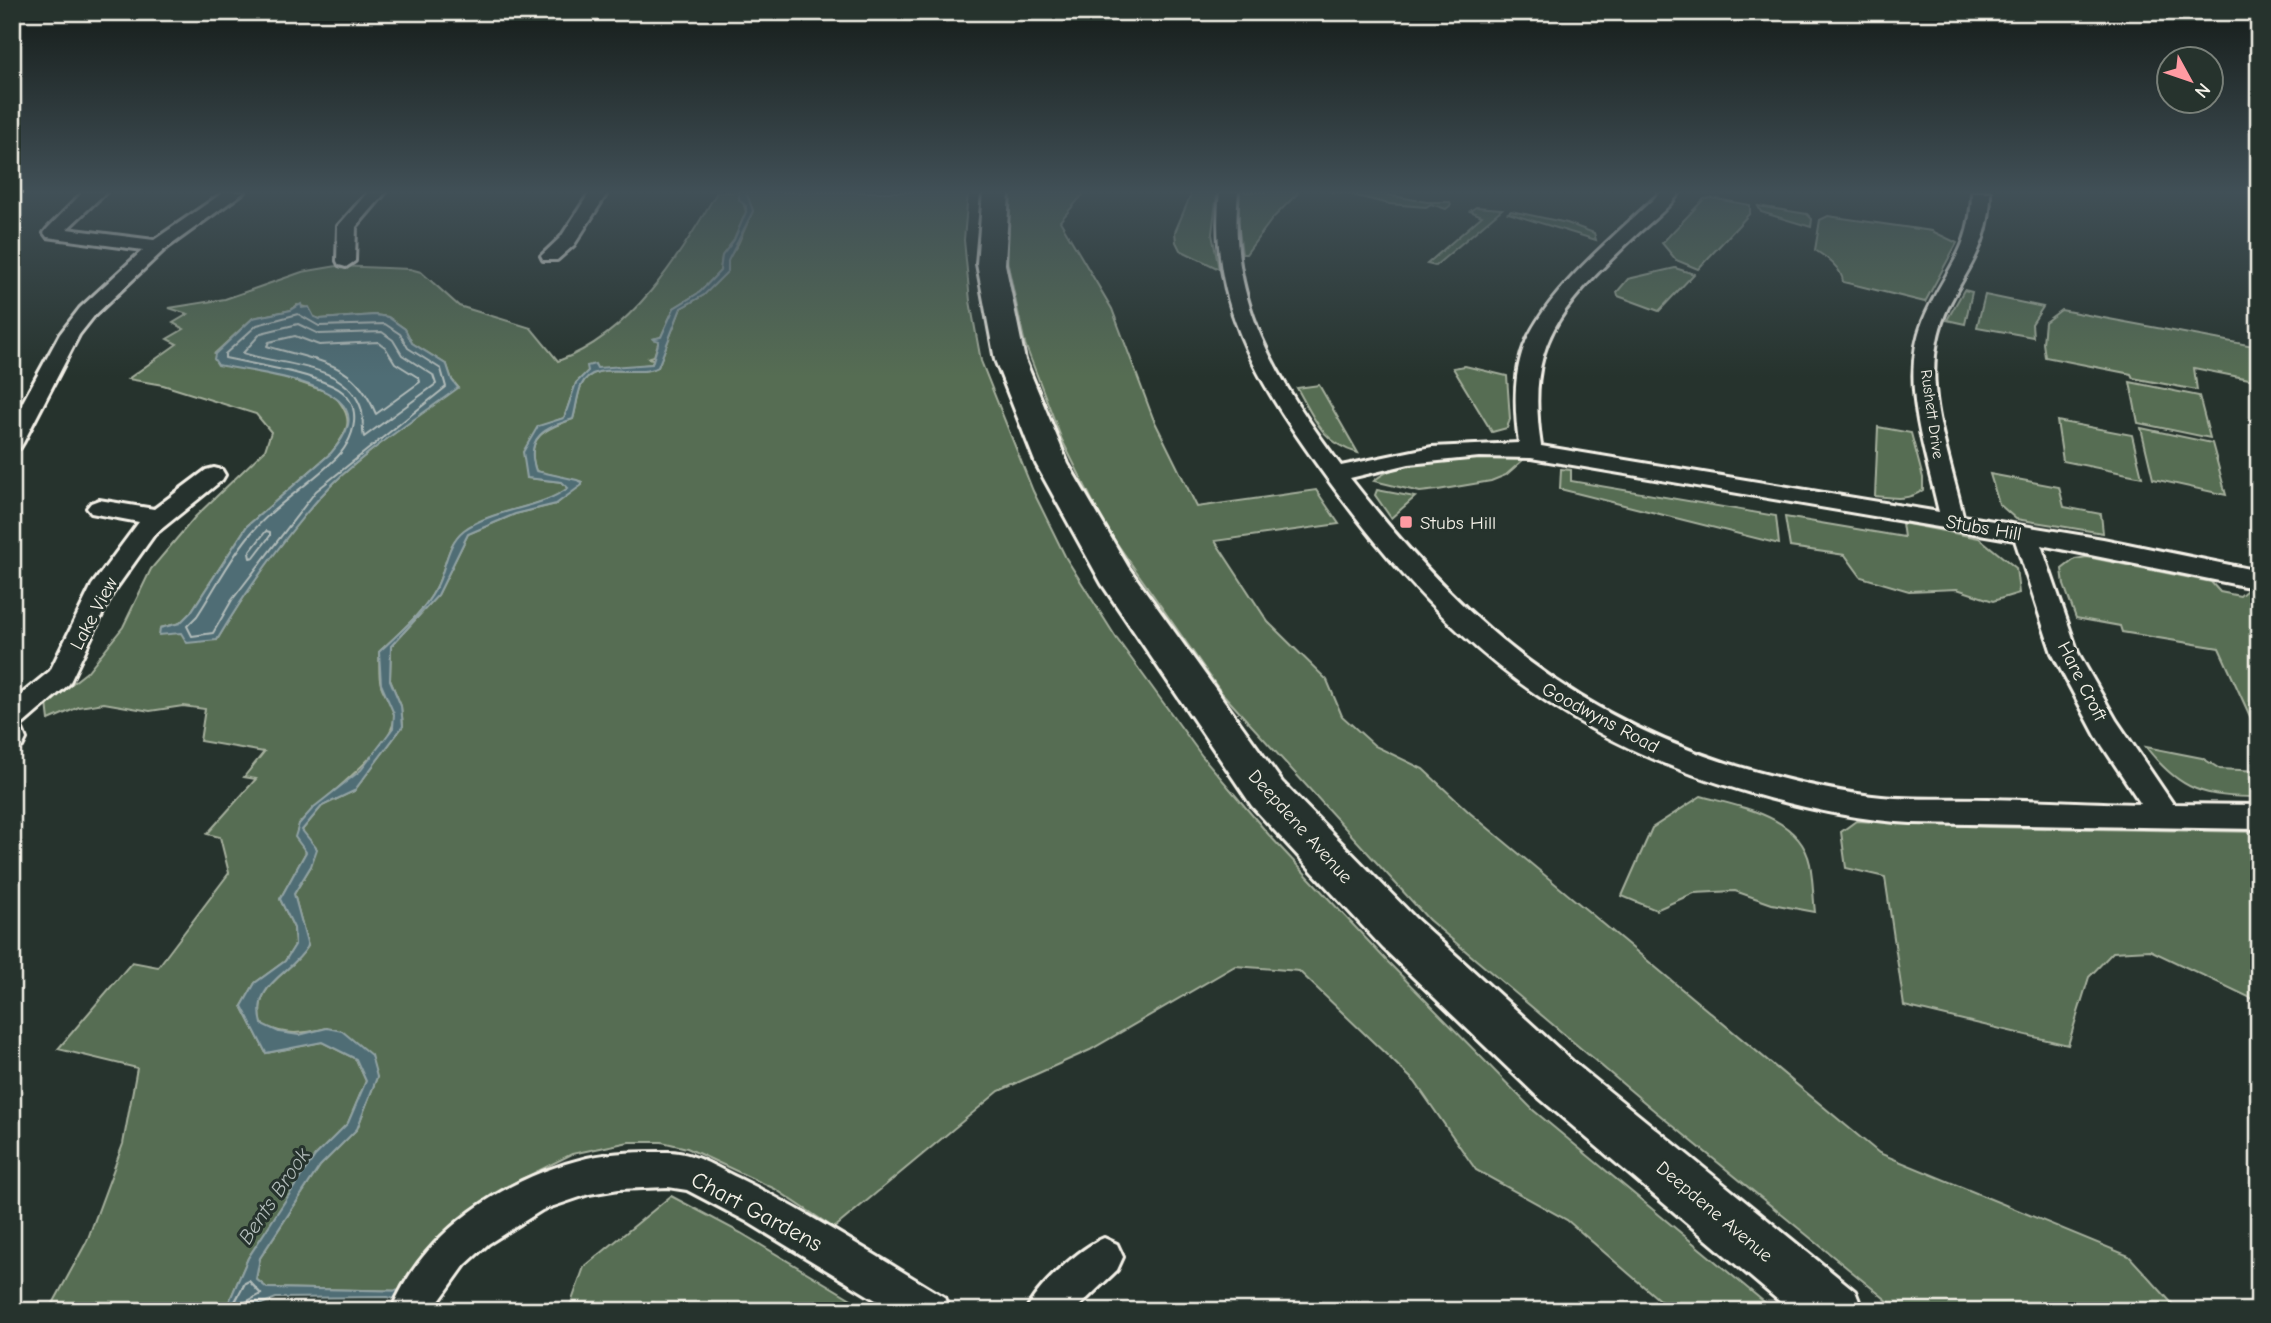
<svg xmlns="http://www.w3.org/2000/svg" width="2271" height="1323" font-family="'Comic Neue',sans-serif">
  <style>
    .green { fill: #566d52; stroke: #a5af9d; stroke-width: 2; fill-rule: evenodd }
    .water { fill: #4f6d75; stroke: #91a2a3; stroke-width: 2 }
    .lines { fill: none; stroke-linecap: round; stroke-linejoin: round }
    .shore-far1 { stroke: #b2bcba; stroke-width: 2 }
    .shore { stroke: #b2bcba; stroke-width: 2.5 }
    .minor-casing { stroke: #f4f1e8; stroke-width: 6 }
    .trunk-casing { stroke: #f4f1e8; stroke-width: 6 }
    .minor { fill: #26332d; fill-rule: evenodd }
    .trunk { fill: #26332d; fill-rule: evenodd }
    .poi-dot { fill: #ff9aa2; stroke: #26332d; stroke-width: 2.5 }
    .labels { text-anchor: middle; stroke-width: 6; stroke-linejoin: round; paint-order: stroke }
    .far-street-label { font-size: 16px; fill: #f4f1e8; stroke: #26332d }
    .poi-label { font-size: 19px; fill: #f4f1e8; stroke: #26332d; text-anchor: start }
    .street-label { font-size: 19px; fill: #f4f1e8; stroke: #26332d }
    .water-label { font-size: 21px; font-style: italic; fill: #b2bcba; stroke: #26332d }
    .near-street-label { font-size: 23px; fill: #f4f1e8; stroke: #26332d }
  </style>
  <rect width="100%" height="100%" fill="#26332d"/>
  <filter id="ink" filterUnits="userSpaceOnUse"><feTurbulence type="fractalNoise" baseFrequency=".0143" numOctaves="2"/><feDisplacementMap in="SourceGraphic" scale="14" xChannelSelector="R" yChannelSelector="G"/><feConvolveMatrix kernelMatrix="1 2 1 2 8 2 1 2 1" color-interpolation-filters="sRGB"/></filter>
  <g filter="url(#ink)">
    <g class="green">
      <path d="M 717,192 L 740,192 L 746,212 L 734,240 L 722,256 L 720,271 L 700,292 L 674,308 L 661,337 L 653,339 L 659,340 L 654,356 L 647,358 L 653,359 L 652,364 L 588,371 L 576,383 L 564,418 L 538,427 L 527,478 L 562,482 L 569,488 C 539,510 496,508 465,530 C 446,543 446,570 436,588 C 423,613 399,633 379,652 C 380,663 378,675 381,685 C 384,695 393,705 394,715 C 398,746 319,800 299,824 L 306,852 L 280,899 L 294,928 L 295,945 L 285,961 L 255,983 L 242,1006 L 266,1053 L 322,1042 L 356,1059 L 366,1081 L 348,1123 L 315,1156 L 248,1258 L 229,1302 L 220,1311 L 49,1311 L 87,1241 L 123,1144 L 137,1068 L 58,1049 L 132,962 L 158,967 L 229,873 L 220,837 L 207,834 L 256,779 L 244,777 L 264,752 L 200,741 L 205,709 L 183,706 L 150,711 L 104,703 L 79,707 L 49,720 L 47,703 L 87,672 L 123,627 L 151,569 L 195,517 L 265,450 L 271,432 L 256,414 L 163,385 L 128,379 L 177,344 L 167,339 L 184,329 L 173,323 L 188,314 L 169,308 L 225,299 L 302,272 L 337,266 L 410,269 L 421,272 L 459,306 L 531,328 L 558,361 C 631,335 680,256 717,192 ZM 297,305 L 309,308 L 314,317 L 320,319 L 375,315 L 388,317 L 405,329 L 412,343 L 447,365 L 452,380 L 458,387 C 414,420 356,457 320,497 C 284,537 244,593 217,640 L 160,628 L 180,623 L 191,612 L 247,526 L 331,453 C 350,429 355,418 333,394 L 215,353 L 253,318 L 291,310 Z"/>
      <path d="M 746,192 L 968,192 L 964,240 L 970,301 L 981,361 L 1033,491 L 1066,558 L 1117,639 L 1202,756 L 1269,835 L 1386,960 L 1533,1110 L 1775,1311 L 1672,1311 L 1567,1220 L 1476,1170 L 1415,1082 L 1299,971 L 1235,966 L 1090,1050 L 999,1091 L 834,1228 L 775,1189 L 687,1148 L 662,1142 L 629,1142 L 572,1154 L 508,1186 L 442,1242 L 409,1291 L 267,1288 L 256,1279 L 260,1258 L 320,1166 L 357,1129 L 377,1077 L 327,1028 C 302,1034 286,1036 262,1025 C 251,983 290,976 308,946 L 294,894 L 311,866 L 302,830 L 322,806 L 354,791 L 403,726 L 401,706 L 390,680 L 391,646 L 438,595 L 468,534 L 515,514 L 556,504 L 582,482 L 536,471 C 524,436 546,429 573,419 C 576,409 577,396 581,386 C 593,358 637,379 658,367 L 681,308 L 704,295 L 738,244 L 753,211 Z"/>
      <path d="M 1008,192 L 1085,192 L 1060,221 L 1112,309 L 1153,418 L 1197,507 L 1316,490 L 1339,524 L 1215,541 L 1268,622 L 1327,680 L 1342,716 L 1375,746 L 1423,769 L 1470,813 L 1879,1153 L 2129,1256 L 2179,1311 L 1900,1311 L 1656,1112 L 1429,920 L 1221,692 L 1106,528 L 1062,440 L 1025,344 L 1005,251 Z"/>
      <path d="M 1192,192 L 1217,192 L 1212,234 L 1219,269 L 1180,250 L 1176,242 L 1175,232 Z"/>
      <path d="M 1239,192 L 1299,192 L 1273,218 L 1246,254 L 1242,254 L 1237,213 Z"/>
      <path d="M 1330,192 L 1371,192 L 1427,202 L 1450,202 L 1451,205 L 1446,209 L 1431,204 L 1426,207 L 1389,204 L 1345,193 Z"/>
      <path d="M 1711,198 L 1750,205 L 1750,213 L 1698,269 L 1676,260 L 1662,243 L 1704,199 Z"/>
      <path d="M 1758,206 L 1807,214 L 1812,219 L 1811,227 L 1761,212 Z"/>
      <path d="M 1476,207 L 1502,209 L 1435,266 L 1427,264 L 1482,216 L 1470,211 Z"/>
      <path d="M 1511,211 L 1567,223 L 1594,233 L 1596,240 L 1508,213 Z"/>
      <path d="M 1828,216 L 1932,231 L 1957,243 L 1925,302 L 1843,282 C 1842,268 1826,257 1815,250 L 1820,220 Z"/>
      <path d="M 1675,268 L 1694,274 L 1659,311 L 1618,296 L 1617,292 L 1628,279 Z"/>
      <path d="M 1964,290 L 1972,292 L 1965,324 L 1947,320 Z"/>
      <path d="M 1985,295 L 2043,307 L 2032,324 L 2033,337 L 1977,327 Z"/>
      <path d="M 2061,310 L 2259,347 L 2259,381 L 2194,368 L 2197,390 L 2133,378 L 2131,374 L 2045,357 L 2043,343 L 2045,322 Z"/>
      <path d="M 1465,366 L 1507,376 L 1510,419 L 1507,428 L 1492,432 L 1453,368 Z"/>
      <path d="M 2130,382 L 2199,396 L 2210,438 L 2138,423 Z"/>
      <path d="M 1319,385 L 1358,453 C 1322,443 1314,418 1297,388 Z"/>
      <path d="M 2057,421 L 2132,435 L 2142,477 L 2063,461 Z"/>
      <path d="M 1878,427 L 1911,433 L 1923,478 L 1923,490 C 1908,501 1893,498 1875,496 Z"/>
      <path d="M 2141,428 L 2212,443 L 2226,495 L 2153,479 Z"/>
      <path d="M 1489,456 L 1524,459 L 1506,475 L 1491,481 L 1438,490 L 1420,492 L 1374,481 C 1399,458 1456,458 1489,456 Z"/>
      <path d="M 1561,469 L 1571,470 L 1571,481 L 1776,516 L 1779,544 L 1560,489 Z"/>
      <path d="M 1990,474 L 2059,487 L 2064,507 L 2101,514 L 2103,533 L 2016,519 L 1999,504 Z"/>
      <path d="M 1377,490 L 1415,497 L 1391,518 L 1375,495 Z"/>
      <path d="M 1785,517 L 1904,537 L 1902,523 L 1979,538 L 2016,568 L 2019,593 L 1993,601 L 1957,589 L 1909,591 L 1861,577 L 1845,555 L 1790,547 Z"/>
      <path d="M 2087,557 L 2211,582 L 2220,592 L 2240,596 L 2247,590 L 2259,593 L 2259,736 L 2219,648 L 2122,632 L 2120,626 L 2076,618 L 2064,585 L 2062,569 L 2075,559 Z"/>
      <path d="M 2146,747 L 2202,758 L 2220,769 L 2259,771 L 2259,797 C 2204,797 2180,791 2146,747 Z"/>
      <path d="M 1701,796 C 1740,807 1800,816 1810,864 C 1813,879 1813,896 1815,912 L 1772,904 L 1735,891 L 1694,893 L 1656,910 L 1622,896 L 1652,828 Z"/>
      <path d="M 1856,821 L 1988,827 L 2259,832 L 2259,1002 L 2150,950 L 2113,952 L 2089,977 L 2068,1045 L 1904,1006 L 1885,877 L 1846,868 L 1841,832 Z"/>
      <path d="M 671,1196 L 741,1233 L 871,1311 L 677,1311 L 653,1302 L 640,1311 L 585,1311 L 570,1306 L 584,1267 Z"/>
    </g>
    <g class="water">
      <path d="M 739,192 L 746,192 L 753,211 L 728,261 L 728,271 L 704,295 L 681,308 L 658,367 C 637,379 593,358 581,386 C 577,396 576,409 573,419 C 546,428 524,436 536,471 L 577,480 L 582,482 L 582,485 L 556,504 L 515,514 L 468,534 L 438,595 L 391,646 L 390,680 L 401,706 L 403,726 L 354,791 L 322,806 L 302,830 L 317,849 L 311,866 L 294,894 L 308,946 C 290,976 251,983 262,1024 L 279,1032 L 299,1035 L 327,1028 L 342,1031 L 371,1055 L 377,1077 L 357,1129 L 320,1166 L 260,1258 L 256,1279 L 267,1288 L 409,1291 L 400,1301 L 388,1297 L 276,1298 L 244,1311 L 220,1311 L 229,1302 L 248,1258 L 300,1178 L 315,1156 L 348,1123 L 366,1081 L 356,1059 L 322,1042 L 266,1053 L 242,1006 L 255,983 L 285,961 L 295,945 L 294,928 L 280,899 L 306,852 L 295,837 L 299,824 L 314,807 L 361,770 L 393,728 L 394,714 L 381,684 L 379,652 C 399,633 423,613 436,588 C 446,570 446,544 464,530 C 495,508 538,510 568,488 L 562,482 L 527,478 L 523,452 L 538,426 L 564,418 L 576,383 L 588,371 L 587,366 L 595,364 L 597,368 L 652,364 L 659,341 L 652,339 L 661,337 L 674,308 L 700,292 L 720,271 L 722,256 L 734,240 L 746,212 L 746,206 L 739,200 Z"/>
      <path d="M 301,304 L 302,308 L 309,307 L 314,317 L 320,319 L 375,315 L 388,317 L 405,329 L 412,343 L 447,365 L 452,380 L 458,388 C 413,421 357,456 320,497 C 284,538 244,594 217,640 L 187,643 L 181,633 L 159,635 L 160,628 L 180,623 L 191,612 L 247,526 L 331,453 C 338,445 345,436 348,425 C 358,382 247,371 218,365 L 214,359 L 215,354 L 253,318 L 291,310 Z"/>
    </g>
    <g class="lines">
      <g class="shore-far1">
        <path d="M 298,314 L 319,326 L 385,324 L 400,334 L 408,348 L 441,369 L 446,387 L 316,491 L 232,600 L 213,633 L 192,636 L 187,626 L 197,616 C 215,589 231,556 253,531 C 275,505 308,485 333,461 C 355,442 367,402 333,386 C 300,371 261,366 225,358 L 225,354 L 257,325 Z"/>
        <path d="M 298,324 L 319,334 L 382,332 L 393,340 L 402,355 L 433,375 L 436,384 L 364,437 C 361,427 365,416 360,405 C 342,362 280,366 243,353 L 261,333 Z"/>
        <path d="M 295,336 L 319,345 L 378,342 L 385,347 L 395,363 L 419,378 L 420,382 L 376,414 C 354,360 318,362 267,346 L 269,342 Z"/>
        <path d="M 266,531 L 270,532 L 270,536 L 254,557 L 250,558 L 249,553 Z"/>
      </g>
      <path class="shore" d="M 230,1311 L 245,1283 L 249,1281 L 261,1294 L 246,1302 L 243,1311"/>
      <g class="minor-casing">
        <g id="minor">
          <path d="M 83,192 L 106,192 L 67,229 L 154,240 L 224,192 L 244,192 L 164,250 L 94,316 L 79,335 L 23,443 L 20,448 L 12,450 L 12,422 L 60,334 L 80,308 L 143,250 L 47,237 L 44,233 L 47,229 Z"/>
          <path d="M 368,192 L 386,192 L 356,227 L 355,261 L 346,267 L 339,265 L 337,261 L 338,226 Z"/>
          <path d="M 590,192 L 608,192 L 574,245 L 557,260 L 543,260 L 541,256 L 561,237 Z"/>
          <path d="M 1220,192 L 1238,192 C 1227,302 1278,381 1341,466 L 1432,447 L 1519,443 C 1515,414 1513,382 1522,353 C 1539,296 1619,233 1661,192 L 1680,192 C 1668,209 1649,223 1634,237 C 1562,307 1525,339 1541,446 L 1939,512 C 1926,452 1899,381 1923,321 C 1944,269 1971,254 1972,192 L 1990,192 C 1991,261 1948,283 1937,341 C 1926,398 1951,461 1963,516 L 2103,539 L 2259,571 L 2259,589 L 2041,545 L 2078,653 L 2116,720 L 2173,804 L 2259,805 L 2259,829 L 1911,823 C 1857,820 1803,808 1751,793 C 1549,736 1434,629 1316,463 C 1256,379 1208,299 1220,192 ZM 1479,457 L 1531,458 L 2015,540 L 2052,653 L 2096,736 L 2141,804 C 2089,803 2038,800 1987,799 C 1952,798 1917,800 1882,797 C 1840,793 1798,783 1757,772 C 1577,723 1463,623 1350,478 L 1409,464 Z"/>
          <path d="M 214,468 L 222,470 L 225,475 L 222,480 L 154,535 L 112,594 L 69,684 L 22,725 L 16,727 L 22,729 L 26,739 L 22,747 L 12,750 L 12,702 L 50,671 L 92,585 L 139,522 L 91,513 L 87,508 L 91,503 L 99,500 L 154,509 L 206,470 Z"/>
          <path d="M 668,1152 C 693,1152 715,1167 738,1178 C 809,1213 876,1256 944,1297 L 949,1311 L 894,1311 L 746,1221 L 687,1190 L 668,1187 L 619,1189 L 589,1194 L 542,1210 L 488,1244 L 465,1265 L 432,1311 L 391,1311 C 424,1230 505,1178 587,1158 C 614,1152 641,1152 668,1152 Z"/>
          <path d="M 1104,1238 L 1117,1244 L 1123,1257 L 1117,1270 L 1074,1311 L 1026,1311 C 1036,1287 1080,1248 1104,1238 Z"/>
        </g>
      </g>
      <g class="trunk-casing">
        <path id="trunk" d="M 983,192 L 1009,192 L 1005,264 L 1025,360 L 1068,464 L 1128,567 L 1282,782 L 1415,918 L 1572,1061 L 1855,1291 L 1863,1311 L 1791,1311 L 1536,1095 L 1383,948 L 1252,806 L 1102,584 L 1036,464 L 995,360 L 977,264 Z"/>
      </g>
      <use href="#minor" class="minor"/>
      <use href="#trunk" class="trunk"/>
    </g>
  </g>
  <linearGradient id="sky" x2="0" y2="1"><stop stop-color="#151c19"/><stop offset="0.51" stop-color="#415057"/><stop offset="1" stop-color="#415057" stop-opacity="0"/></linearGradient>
  <rect width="2271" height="377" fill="url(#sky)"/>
  <rect class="poi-dot" x="1399" y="515" width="14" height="14" rx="3.5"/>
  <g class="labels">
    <g class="far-street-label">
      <text transform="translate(1933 414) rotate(82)" y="6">Rushett Drive</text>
    </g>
    <g class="poi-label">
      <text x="1420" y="529">Stubs Hill</text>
    </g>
    <g class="street-label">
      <text transform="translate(1984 527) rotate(10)" y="7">Stubs Hill</text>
      <text transform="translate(93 613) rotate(-62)" y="7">Lake View</text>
      <text transform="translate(2083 681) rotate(63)" y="7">Hare Croft</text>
      <text transform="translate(1601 717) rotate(28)" y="7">Goodwyns Road</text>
      <text transform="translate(1301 826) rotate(48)" y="7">Deepdene Avenue</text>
      <text transform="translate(1715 1211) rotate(40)" y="7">Deepdene Avenue</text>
    </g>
    <g class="water-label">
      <text transform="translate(274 1196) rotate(-56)" y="7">Bents Brook</text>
    </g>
    <g class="near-street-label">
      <text transform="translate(757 1211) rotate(28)" y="8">Chart Gardens</text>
    </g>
  </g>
  <rect width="2271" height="1323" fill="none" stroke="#26332d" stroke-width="42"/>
  <rect x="21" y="21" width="2229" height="1281" fill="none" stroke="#f4f1e8" stroke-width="2.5" filter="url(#ink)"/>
  <g transform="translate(2190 80) rotate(130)"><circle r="33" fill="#26332d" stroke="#787f78" stroke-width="2"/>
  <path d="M0-5L12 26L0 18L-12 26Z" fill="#ff9aa2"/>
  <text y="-10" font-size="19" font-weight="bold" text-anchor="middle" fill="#f4f1e8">N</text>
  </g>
</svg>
